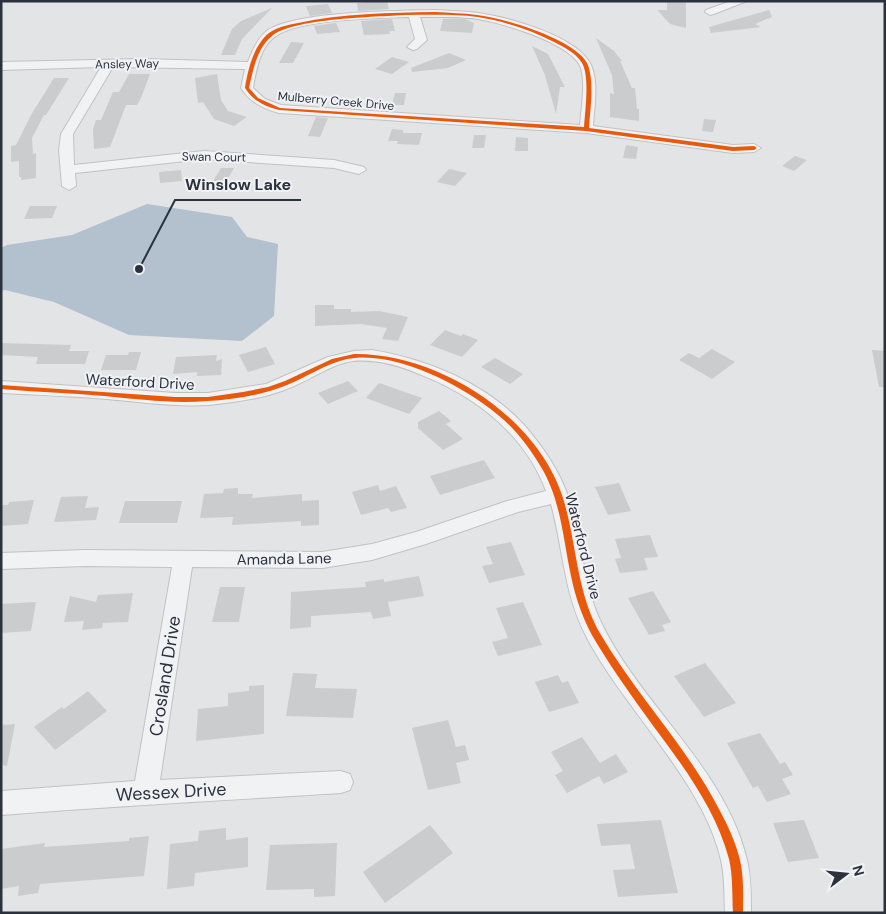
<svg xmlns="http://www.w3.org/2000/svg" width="886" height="914" font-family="'DM Sans',sans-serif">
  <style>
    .water { fill: #b3c0ce }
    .building { fill: #caccce }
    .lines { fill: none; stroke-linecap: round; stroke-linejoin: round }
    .minor-casing { stroke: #c0c2c4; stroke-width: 2 }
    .minor { fill: #f1f2f3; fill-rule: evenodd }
    .cycleway-casing { stroke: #f0f2f5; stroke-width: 3 }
    .cycleway { fill: #e8590c; fill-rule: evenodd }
    .labels { text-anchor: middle; stroke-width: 4; stroke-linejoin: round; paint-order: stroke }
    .far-street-label { font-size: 12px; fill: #2b313d; stroke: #f0f2f5 }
    .street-label { font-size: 15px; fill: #2b313d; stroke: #f0f2f5 }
    .near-street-label { font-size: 18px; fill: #2b313d; stroke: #f0f2f5 }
    .leader { fill: none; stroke: #2b313d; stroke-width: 2 }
    .callout-dot { fill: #2b313d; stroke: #f0f2f5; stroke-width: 2 }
    .callout-label { font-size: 16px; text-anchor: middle; font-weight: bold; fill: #2b313d; stroke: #f0f2f5; stroke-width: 4; stroke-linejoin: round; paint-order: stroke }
  </style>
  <rect width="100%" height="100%" fill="#e2e4e6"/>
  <path class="water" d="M 147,204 L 232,217 L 247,237 L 278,244 L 274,316 L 242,341 L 129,335 L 54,302 L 5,290 L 1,291 L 1,248 L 7,245 L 72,235 Z"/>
  <g class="building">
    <path d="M 379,1 L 387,1 L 389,9 L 358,11 L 357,3 Z"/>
    <path d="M 667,1 L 686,1 L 686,28 L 670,24 L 659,12 L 658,10 L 667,10 Z"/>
    <path d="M 328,4 L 332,13 L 310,16 L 306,6 Z"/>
    <path d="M 272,8 L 242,39 L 235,55 L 221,55 L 232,29 L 241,21 Z"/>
    <path d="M 769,10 L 772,17 L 755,24 L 761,27 L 711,33 L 709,27 Z"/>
    <path d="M 392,19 L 395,31 L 389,31 L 390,34 L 364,35 L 361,21 Z"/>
    <path d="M 443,19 L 465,19 L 474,23 L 472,33 L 440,31 Z"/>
    <path d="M 336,23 L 340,32 L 317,34 L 314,26 Z"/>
    <path d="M 596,38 L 614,51 L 622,61 L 620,61 L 632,88 L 635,88 L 637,109 L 639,109 L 639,121 L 610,117 L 610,93 L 614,94 L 612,75 Z"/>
    <path d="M 291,42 L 304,43 L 293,63 L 279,63 Z"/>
    <path d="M 532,46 L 548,54 L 565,87 L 560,87 L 556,114 L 545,75 Z"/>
    <path d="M 449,53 L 466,60 L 448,68 L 412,72 L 411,68 Z"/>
    <path d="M 392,57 L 409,62 L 392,74 L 375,69 Z"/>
    <path d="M 129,74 L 150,74 L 141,98 L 137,105 L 126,105 L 110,147 L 94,149 L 93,129 L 96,120 L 101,120 L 113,92 L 119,92 Z"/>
    <path d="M 217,74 L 221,100 L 228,111 L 247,117 L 234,126 L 214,119 L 203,102 L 198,103 L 195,78 Z"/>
    <path d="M 54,78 L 69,78 L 46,115 L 44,115 L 32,138 L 33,154 L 36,153 L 36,178 L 21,180 L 21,177 L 19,177 L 19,161 L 11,162 L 11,146 L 16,145 L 31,115 Z"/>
    <path d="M 395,93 L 406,93 L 404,105 L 392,105 Z"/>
    <path d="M 316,117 L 328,118 L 320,137 L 308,136 Z"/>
    <path d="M 704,119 L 716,120 L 713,132 L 702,131 Z"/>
    <path d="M 392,129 L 403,130 L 403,133 L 422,133 L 419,145 L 397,144 L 398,141 L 388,141 Z"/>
    <path d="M 474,135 L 486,135 L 484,148 L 472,148 Z"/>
    <path d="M 516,137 L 528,138 L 528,151 L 515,151 Z"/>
    <path d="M 626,145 L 638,147 L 636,159 L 623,158 Z"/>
    <path d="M 795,156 L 807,160 L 794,171 L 782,166 Z"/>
    <path d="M 221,168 L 234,168 L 226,182 L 213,181 Z"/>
    <path d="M 449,169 L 467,173 L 455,186 L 437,182 Z"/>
    <path d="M 181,170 L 182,181 L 160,183 L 159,172 Z"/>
    <path d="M 30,206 L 57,206 L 52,218 L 24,219 Z"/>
    <path d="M 315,305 L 334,305 L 334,309 L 351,309 L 351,312 L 379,311 L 408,317 L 398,341 L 382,339 L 387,328 L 361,324 L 315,326 Z"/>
    <path d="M 445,330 L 461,336 L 463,334 L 478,340 L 462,357 L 430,345 Z"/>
    <path d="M 1,343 L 71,345 L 69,351 L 89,351 L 85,364 L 36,364 L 38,357 L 1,355 Z"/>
    <path d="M 266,347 L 275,364 L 248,372 L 239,355 Z"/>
    <path d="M 712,349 L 735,362 L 712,379 L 679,360 L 689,353 L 699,358 Z"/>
    <path d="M 872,350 L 885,351 L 885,387 L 879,387 Z"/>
    <path d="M 129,352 L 141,352 L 136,370 L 101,370 L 106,355 L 128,355 Z"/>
    <path d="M 217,355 L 216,361 L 222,359 L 221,375 L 197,376 L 197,372 L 173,374 L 176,357 Z"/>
    <path d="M 495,358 L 523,374 L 510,384 L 481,367 Z"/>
    <path d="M 348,381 L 358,391 L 328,404 L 318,393 Z"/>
    <path d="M 379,383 L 422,398 L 409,414 L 366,398 Z"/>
    <path d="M 439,411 L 451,421 L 446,424 L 463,439 L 443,450 L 418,428 L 418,422 Z"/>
    <path d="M 484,460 L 495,478 L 440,495 L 430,476 Z"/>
    <path d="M 619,483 L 631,511 L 608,515 L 595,487 Z"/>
    <path d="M 378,485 L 380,491 L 396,486 L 407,508 L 391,512 L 388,508 L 361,515 L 352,492 Z"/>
    <path d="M 238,488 L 238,494 L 253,494 L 252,498 L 302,494 L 302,501 L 319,500 L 319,525 L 301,526 L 301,521 L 232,525 L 233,517 L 200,518 L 204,494 L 223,493 L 224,489 Z"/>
    <path d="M 88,496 L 85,508 L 99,507 L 96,520 L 54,522 L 61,497 Z"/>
    <path d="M 34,500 L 28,524 L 1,526 L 1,505 L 8,505 L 9,502 Z"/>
    <path d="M 125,501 L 182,501 L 177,523 L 119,523 Z"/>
    <path d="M 650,535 L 658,557 L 644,558 L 648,570 L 620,573 L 615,559 L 621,558 L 615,539 Z"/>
    <path d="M 511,542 L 525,575 L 489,583 L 482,566 L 493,564 L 486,547 Z"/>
    <path d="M 419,576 L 424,596 L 388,602 L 391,616 L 373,619 L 371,612 L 311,616 L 311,627 L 290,629 L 291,592 L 366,587 L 365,582 L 384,579 L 384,582 Z"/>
    <path d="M 220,587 L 245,587 L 239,622 L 212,622 Z"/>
    <path d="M 653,591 L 671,622 L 662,625 L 665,631 L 649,635 L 628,598 Z"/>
    <path d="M 133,593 L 128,622 L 103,623 L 102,628 L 82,630 L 84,621 L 64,622 L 70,596 L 96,602 L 98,595 Z"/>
    <path d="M 36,602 L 31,631 L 1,633 L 1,604 Z"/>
    <path d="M 523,602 L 542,645 L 498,656 L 492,642 L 508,638 L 496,608 Z"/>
    <path d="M 705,663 L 736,703 L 704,717 L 674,676 Z"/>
    <path d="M 293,673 L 317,674 L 315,688 L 357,689 L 353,718 L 286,716 Z"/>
    <path d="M 558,675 L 562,683 L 568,681 L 579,703 L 549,712 L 535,682 Z"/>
    <path d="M 264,685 L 264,734 L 196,741 L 198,709 L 228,706 L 228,693 L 249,691 L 249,686 Z"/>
    <path d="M 88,691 L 107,711 L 55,750 L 34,727 L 62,707 L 64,709 Z"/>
    <path d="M 448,720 L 456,747 L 465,745 L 469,760 L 456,763 L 461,783 L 428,790 L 412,728 Z"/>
    <path d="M 15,724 L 7,766 L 1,765 L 1,725 Z"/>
    <path d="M 760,733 L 780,764 L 785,762 L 793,775 L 782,779 L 791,794 L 767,802 L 758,786 L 753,788 L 727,743 Z"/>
    <path d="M 582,737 L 600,763 L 616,754 L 628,772 L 604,784 L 599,776 L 567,793 L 555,775 L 563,771 L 551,752 Z"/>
    <path d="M 661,820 L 678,893 L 618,897 L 613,870 L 635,869 L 630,844 L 601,846 L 597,824 Z"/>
    <path d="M 804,820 L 819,858 L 788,862 L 773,823 Z"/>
    <path d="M 430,825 L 453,853 L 385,903 L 363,872 Z"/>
    <path d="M 226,828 L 226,840 L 248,837 L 248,867 L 195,873 L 194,886 L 167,889 L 170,844 L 198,841 L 199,831 Z"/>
    <path d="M 149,836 L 144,876 L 40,884 L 38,893 L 18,896 L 19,886 L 1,889 L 1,849 L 45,843 L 44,847 L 129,841 L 129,838 Z"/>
    <path d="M 337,843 L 335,896 L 314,897 L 314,889 L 266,890 L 270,845 Z"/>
  </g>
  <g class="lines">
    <g class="minor-casing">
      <g id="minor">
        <path d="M 731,1 L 747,1 L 714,14 L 710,15 L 705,12 L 706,10 Z"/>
        <path d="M 435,10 C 450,11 464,11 478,13 C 507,17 578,36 591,65 C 599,83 594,107 593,126 L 733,145 L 754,144 L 761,148 L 754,152 L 733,153 L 586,133 L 279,113 C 263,109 250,102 241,88 L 245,69 L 113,67 L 73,134 L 74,165 L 204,151 L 334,160 L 364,167 L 366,170 L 359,174 L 334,168 L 204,159 L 75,173 L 76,186 L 69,190 L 62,186 L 59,150 L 61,134 L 101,67 L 1,70 L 1,62 L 142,59 L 248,62 C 252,51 258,37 268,30 C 299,11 397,11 435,10 ZM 409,17 L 415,39 L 407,47 L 413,50 L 417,49 L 427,40 L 420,17 C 439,17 459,16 478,19 C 502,23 566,42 579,64 C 587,77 581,109 580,125 L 281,105 L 265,99 L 253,88 C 256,71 260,46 276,36 C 300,19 379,18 409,17 Z"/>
        <path d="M 372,350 C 427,359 486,383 525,426 C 543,447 559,470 568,496 C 582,537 582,581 600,620 C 639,704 725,767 747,860 C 751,877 751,895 751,913 L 725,913 C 724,895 725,877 721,860 C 703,781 623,708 586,636 C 564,594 563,548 551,504 L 518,512 L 426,544 L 372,560 L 322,568 L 192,567 L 160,780 L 341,771 L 350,774 L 353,782 L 350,790 L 341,793 C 228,800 114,806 1,815 L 1,791 L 135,781 L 172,567 L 85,566 L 1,569 L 1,553 L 85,550 L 322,552 L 372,544 L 416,532 L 507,501 L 546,491 C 525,434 474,395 419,374 C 398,365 376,359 353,361 C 332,364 313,378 294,386 C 268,398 237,402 209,405 C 175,407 141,402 107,399 C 72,396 36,395 1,393 L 1,381 L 175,393 L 208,393 L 266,384 L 328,357 L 354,351 Z"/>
      </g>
    </g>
    <use href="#minor" class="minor"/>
    <g class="cycleway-casing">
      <g id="cycleway">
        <path d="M 435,12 C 449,13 463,13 477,15 C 504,18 574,39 587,63 C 595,80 590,110 589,128 L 733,147 L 754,146 L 757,148 L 754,150 L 733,151 L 586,131 L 279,110 C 265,106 253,101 245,88 C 248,69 254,45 269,33 C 277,27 288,25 298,23 C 343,13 390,13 435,12 ZM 405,15 C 429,15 454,14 478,17 C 503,21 531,30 554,42 C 564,47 576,53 582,63 C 590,76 585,112 584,127 L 280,108 L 258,98 L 249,88 C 253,70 257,48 272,36 C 293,18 376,17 405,15 Z"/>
        <path d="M 354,354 C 438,353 537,416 563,498 C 577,543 576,593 601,635 C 637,696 688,748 720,811 C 728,826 736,843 740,860 C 744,877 743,895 743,913 L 733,913 C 732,895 733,876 729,859 C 716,810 684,767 654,727 C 634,699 614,672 596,642 C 584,622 576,600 571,576 C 563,539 561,500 541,467 C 531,450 518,433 504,420 C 469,388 395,349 347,359 C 325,364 307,377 287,385 C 262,395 234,400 207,401 C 173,404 138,399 104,396 C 70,393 36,392 1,389 L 1,385 L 175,397 L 208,397 L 243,392 L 268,387 L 285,381 L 332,359 Z"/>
      </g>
    </g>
    <use href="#cycleway" class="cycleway"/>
  </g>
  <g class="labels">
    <g class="far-street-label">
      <text transform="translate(127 64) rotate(-1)" y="4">Ansley Way</text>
      <text transform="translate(336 101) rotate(5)" y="4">Mulberry Creek Drive</text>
      <text transform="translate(214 157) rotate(1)" y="4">Swan Court</text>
    </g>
    <g class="street-label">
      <text transform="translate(140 382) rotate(3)" y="5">Waterford Drive</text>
      <text transform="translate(583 546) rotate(76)" y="5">Waterford Drive</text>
      <text transform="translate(284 559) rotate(-1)" y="5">Amanda Lane</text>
    </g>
    <g class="near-street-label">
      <text transform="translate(165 676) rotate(-81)" y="6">Crosland Drive</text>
      <text transform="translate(171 792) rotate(-3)" y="6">Wessex Drive</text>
    </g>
  </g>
  <path class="leader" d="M139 269L175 200H301"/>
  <circle class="callout-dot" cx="139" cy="269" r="5"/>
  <g class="callout-label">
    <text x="238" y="190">Winslow Lake</text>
  </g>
  <rect width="886" height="914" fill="none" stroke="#2b313d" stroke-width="5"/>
  <g transform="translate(846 874) rotate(74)" stroke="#f0f2f5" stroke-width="4" paint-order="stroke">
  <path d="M0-4L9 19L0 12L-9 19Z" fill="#2b313d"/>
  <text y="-8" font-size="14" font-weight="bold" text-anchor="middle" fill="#2b313d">N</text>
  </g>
</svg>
